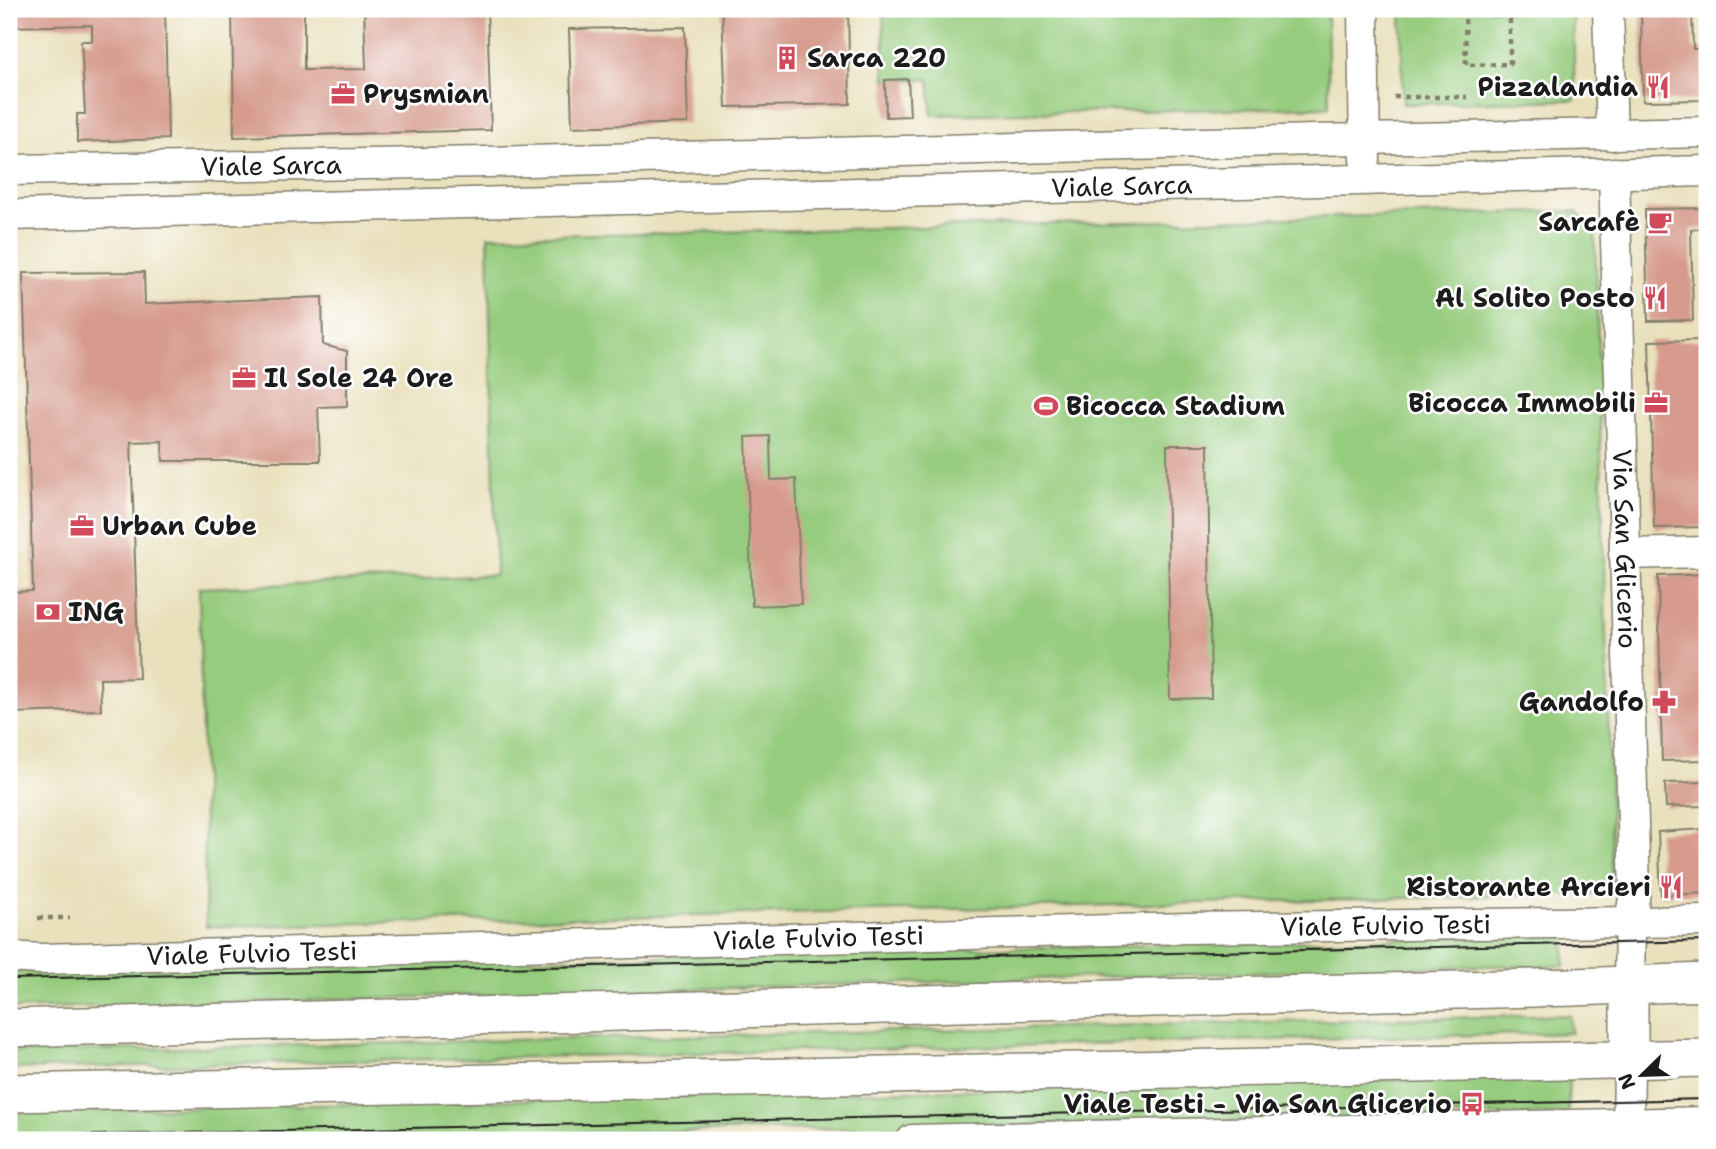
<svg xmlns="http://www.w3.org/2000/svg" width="1716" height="1149" font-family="'Shantell Sans',sans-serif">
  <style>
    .green { fill: #96cc7e; stroke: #59744d; stroke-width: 2 }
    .building { fill: #d69b8d }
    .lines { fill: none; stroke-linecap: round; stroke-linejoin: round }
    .minor-casing { stroke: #827e6c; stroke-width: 33 }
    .major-casing { stroke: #827e6c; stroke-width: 40 }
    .path { stroke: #827e6c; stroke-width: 4.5; stroke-dasharray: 5 5; stroke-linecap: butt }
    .minor { stroke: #fff; stroke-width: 30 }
    .major { stroke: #fff; stroke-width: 37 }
    .tram { stroke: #1c1c1c; stroke-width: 2 }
    .labels { text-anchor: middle; stroke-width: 5; stroke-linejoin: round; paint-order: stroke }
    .poi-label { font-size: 26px; font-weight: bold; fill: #1c1c1c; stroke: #fff; text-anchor: end }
    .street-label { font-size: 26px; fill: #1c1c1c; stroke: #fff }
  </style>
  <rect width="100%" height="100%" fill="#fff"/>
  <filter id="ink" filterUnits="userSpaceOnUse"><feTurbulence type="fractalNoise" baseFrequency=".0143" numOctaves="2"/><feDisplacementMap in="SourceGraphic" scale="14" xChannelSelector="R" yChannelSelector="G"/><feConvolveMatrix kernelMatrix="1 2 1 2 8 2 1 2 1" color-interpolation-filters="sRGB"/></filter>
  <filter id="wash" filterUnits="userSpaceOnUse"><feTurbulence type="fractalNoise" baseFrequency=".00686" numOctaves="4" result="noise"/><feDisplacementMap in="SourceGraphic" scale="28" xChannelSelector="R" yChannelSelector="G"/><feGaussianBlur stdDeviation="1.57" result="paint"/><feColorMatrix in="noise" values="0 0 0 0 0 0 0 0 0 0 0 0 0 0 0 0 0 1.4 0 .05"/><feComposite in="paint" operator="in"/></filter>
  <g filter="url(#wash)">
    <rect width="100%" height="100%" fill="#e9e0bc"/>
    <g class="green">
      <path d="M 883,9 L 1327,9 L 1329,107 L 932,115 L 929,79 L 885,80 Z"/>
      <path d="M 1401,9 L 1573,9 L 1575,100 L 1403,104 Z"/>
      <path d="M 1576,211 L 1595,234 L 1613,893 L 206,927 L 199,588 L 496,575 L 488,236 L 718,232 Z"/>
      <path d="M 1564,934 L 1565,966 L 1480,966 L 1309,971 L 9,1009 L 9,971 L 1366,940 Z"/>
      <path d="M 1570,1015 L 1571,1033 L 9,1069 L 9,1052 Z"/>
      <path d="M 1569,1076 L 1568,1114 L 261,1140 L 9,1140 L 9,1112 Z"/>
    </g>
    <g id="blocks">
      <g class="building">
        <path d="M 9,9 L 165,9 L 168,139 L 77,142 L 77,114 L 85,114 L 81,41 L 92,41 L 92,25 L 9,27 Z"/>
        <path d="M 232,9 L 304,9 L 304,70 L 366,69 L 364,9 L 487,9 L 491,130 L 234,137 Z"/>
        <path d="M 775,9 L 848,9 L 850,104 L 726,107 L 722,11 Z"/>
        <path d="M 1641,9 L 1692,9 L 1693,49 L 1707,49 L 1707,100 L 1643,101 Z"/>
        <path d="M 685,27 L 688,123 L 572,127 L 569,29 Z"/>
        <path d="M 908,79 L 910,116 L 886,117 L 885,80 Z"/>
        <path d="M 1707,208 L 1707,228 L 1691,229 L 1693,320 L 1648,321 L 1645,209 Z"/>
        <path d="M 144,272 L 145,304 L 322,297 L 323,345 L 347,351 L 347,406 L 318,407 L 320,461 L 163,461 L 162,441 L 131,442 L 139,678 L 100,679 L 101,710 L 13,713 L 10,592 L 33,591 L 23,273 Z"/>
        <path d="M 1707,340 L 1707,527 L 1654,528 L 1649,341 Z"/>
        <path d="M 770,436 L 771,480 L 796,479 L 801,604 L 752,606 L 746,437 Z"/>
        <path d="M 1167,445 L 1208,445 L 1211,698 L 1170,699 Z"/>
        <path d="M 1707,574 L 1707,760 L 1662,761 L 1658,576 Z"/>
        <path d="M 1707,782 L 1707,806 L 1666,807 L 1665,783 Z"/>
        <path d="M 1705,829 L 1707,848 L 1707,893 L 1661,895 L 1658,832 Z"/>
      </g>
    </g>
  </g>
  <g filter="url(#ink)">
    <use href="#blocks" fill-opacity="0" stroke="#827e6c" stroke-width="2"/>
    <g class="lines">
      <g class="minor-casing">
        <g id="minor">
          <path d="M 1363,9 L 1365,159"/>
          <path d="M 1608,9 L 1612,135"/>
          <path id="s1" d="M 9,170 L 488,162 L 1314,140 L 1707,132"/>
          <path id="s2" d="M 1614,173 L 1635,892 L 1630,923 L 1629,985"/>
          <path id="s3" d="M 9,215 L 1707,171"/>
          <path d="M 1624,554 L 1707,552"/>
          <path id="s4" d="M 9,957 L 40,959 L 1188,928 L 1707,921"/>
          <path d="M 912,1140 L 1707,1122"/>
          <path d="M 1628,1140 L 1629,1060"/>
        </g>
      </g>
      <g class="major-casing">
        <g id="major">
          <path d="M 9,1028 L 1574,987 L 1707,982"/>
          <path d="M 1629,1060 L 1629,985"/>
          <path d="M 9,1093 L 1707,1058"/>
        </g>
      </g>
      <g class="path">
        <path d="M 1465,9 L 1466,65 L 1510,64 L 1510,9"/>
        <path d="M 1511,95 L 1581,94"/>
        <path d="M 1394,97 L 1467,97"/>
        <path d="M 38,918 L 70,918"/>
      </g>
      <use href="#minor" class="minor"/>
      <use href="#major" class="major"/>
      <g class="tram">
        <path d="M 9,979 L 1707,941"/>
        <path d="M 9,1137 L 1707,1099"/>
      </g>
    </g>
  </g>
  <defs>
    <g id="building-bare" transform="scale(1.89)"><path d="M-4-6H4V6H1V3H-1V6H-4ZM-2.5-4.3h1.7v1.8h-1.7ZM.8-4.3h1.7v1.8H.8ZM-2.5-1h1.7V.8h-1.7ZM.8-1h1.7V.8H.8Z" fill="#d1495b" stroke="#fff" stroke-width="2.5" paint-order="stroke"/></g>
    <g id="restaurant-bare" transform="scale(1.89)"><path d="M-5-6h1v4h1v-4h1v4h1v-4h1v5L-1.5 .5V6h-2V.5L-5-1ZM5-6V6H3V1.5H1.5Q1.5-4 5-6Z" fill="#d1495b" stroke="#fff" stroke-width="2.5" paint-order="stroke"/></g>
    <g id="office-bare" transform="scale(1.89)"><path d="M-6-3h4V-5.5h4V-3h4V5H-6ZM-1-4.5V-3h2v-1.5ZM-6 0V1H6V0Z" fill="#d1495b" stroke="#fff" stroke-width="2.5" paint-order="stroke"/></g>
    <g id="cafe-bare" transform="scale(1.89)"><path d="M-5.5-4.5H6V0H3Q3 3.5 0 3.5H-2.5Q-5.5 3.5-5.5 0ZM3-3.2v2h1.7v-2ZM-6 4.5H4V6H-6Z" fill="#d1495b" stroke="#fff" stroke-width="2.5" paint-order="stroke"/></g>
    <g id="stadium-bare" transform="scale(1.89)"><path d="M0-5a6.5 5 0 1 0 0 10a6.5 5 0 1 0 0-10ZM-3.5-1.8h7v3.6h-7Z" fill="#d1495b" stroke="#fff" stroke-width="2.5" paint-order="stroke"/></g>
    <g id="bank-bare" transform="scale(1.89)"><path d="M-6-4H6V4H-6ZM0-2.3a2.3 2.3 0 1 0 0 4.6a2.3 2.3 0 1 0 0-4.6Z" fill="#d1495b" stroke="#fff" stroke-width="2.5" paint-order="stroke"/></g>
    <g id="pharmacy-bare" transform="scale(1.89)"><path d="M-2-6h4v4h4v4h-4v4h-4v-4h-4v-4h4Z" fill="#d1495b" stroke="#fff" stroke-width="2.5" paint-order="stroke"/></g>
    <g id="bus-bare" transform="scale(1.89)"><path d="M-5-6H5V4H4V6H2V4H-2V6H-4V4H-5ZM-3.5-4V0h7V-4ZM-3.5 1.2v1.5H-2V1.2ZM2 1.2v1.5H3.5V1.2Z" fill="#d1495b" stroke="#fff" stroke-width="2.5" paint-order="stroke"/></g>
  </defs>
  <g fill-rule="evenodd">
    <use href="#building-bare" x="787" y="58"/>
    <use href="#restaurant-bare" x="1658" y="87"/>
    <use href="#office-bare" x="343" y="94"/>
    <use href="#cafe-bare" x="1660" y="222"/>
    <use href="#restaurant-bare" x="1655" y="298"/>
    <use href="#office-bare" x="244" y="378"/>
    <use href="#office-bare" x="1656" y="403"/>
    <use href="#stadium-bare" x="1046" y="406"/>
    <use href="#office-bare" x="82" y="526"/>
    <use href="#bank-bare" x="48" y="612"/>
    <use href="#pharmacy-bare" x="1664" y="702"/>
    <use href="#restaurant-bare" x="1671" y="887"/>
    <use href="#bus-bare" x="1472" y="1104"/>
  </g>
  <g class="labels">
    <g class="poi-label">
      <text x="807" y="67" text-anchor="start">Sarca 220</text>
      <text x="1638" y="96">Pizzalandia</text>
      <text x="363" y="103" text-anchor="start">Prysmian</text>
      <text x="1640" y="231">Sarcafè</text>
      <text x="1635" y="307">Al Solito Posto</text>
      <text x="264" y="387" text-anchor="start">Il Sole 24 Ore</text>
      <text x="1636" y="412">Bicocca Immobili</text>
      <text x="1066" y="415" text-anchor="start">Bicocca Stadium</text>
      <text x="102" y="535" text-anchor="start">Urban Cube</text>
      <text x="68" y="621" text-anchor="start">ING</text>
      <text x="1644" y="711">Gandolfo</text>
      <text x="1651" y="896">Ristorante Arcieri</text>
      <text x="1452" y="1113">Viale Testi - Via San Glicerio</text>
    </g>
    <g class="street-label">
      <text dy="9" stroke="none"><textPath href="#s1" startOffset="262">Viale Sarca</textPath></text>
      <text dy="9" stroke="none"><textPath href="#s3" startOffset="1113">Viale Sarca</textPath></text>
      <text dy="9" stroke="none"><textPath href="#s2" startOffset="376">Via San Glicerio</textPath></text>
      <text dy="9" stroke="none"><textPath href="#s4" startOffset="1377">Viale Fulvio Testi</textPath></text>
      <text dy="9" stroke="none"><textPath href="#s4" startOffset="810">Viale Fulvio Testi</textPath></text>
      <text dy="9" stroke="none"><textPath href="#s4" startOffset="243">Viale Fulvio Testi</textPath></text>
    </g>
  </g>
  <rect width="1716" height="1149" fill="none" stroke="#fff" stroke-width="35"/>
  <g transform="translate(1642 1075) rotate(247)" stroke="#ffffff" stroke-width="5" paint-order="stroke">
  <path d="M0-5L12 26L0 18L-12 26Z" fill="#1c1c1c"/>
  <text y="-10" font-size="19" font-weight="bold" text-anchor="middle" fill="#1c1c1c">N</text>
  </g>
</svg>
